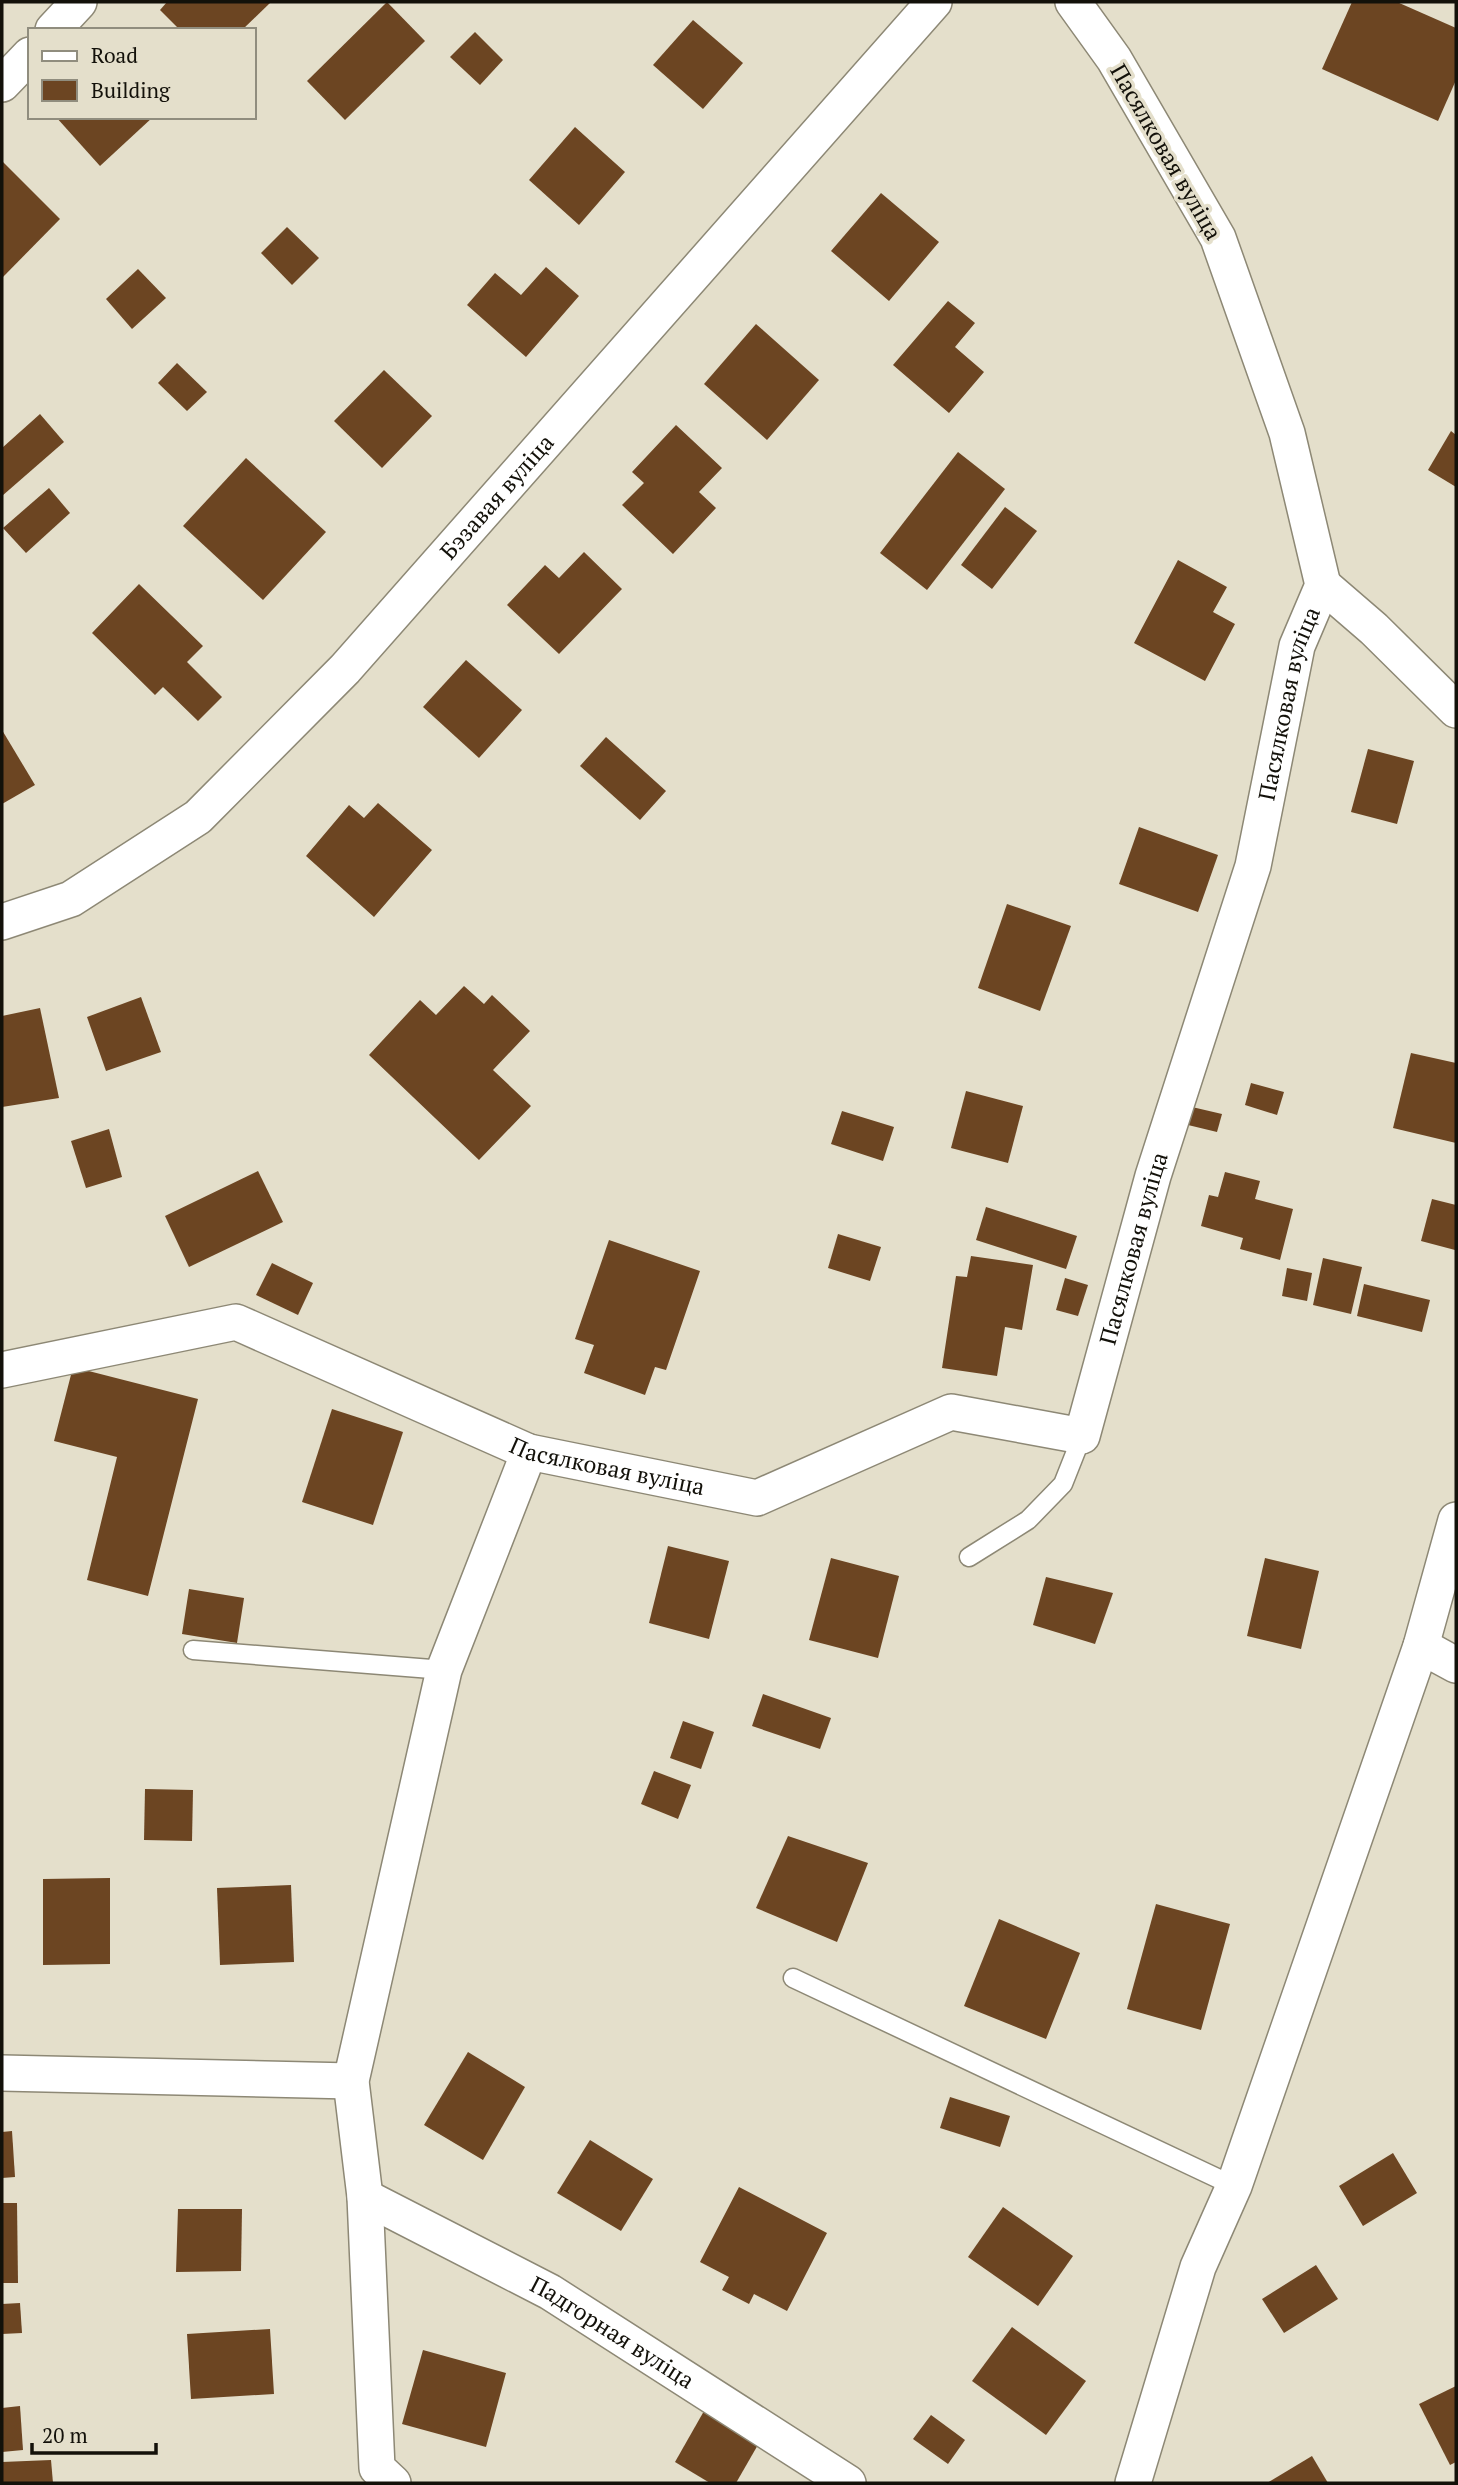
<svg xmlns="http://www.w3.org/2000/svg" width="1458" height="2485" font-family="'PT Serif',serif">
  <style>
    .building { fill: #6c4522 }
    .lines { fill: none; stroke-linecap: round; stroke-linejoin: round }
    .lane-casing { stroke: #8d8875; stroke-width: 21 }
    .street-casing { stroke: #8d8875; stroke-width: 38 }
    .lane { stroke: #fff; stroke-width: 18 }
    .street { stroke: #fff; stroke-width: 35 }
    .labels { text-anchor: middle; stroke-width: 7; stroke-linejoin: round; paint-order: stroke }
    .street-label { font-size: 23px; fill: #13110a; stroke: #e4dfcb }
  </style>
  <rect width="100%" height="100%" fill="#e4dfcb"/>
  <g class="building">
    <path d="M 167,2 L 271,2 L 242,30 L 180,30 L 160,10 Z"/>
    <path d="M 387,2 L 425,41 L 345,120 L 307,81 Z"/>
    <path d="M 1352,2 L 1397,2 L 1456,28 L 1456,80 L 1438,121 L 1322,69 Z"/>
    <path d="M 693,20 L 743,63 L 703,109 L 653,65 Z"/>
    <path d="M 475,32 L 503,60 L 480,85 L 450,57 Z"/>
    <path d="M 56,117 L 153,117 L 100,166 Z"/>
    <path d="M 575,127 L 625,172 L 579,225 L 529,180 Z"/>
    <path d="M 2,161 L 60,219 L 2,278 Z"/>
    <path d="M 881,193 L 939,242 L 889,301 L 831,251 Z"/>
    <path d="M 287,227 L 319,258 L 292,285 L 261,253 Z"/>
    <path d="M 546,267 L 579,296 L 526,357 L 467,305 L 495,273 L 521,295 Z"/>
    <path d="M 138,269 L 166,298 L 132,329 L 106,299 Z"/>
    <path d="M 948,301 L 975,323 L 955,347 L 984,372 L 949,413 L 893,365 Z"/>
    <path d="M 756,324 L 819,380 L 767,440 L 704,384 Z"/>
    <path d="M 177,363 L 207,392 L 187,411 L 158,383 Z"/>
    <path d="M 384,370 L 432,416 L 382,468 L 334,421 Z"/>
    <path d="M 40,414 L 64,442 L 2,496 L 2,448 Z"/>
    <path d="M 676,425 L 722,468 L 699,492 L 716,508 L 673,554 L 622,505 L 644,483 L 632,472 Z"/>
    <path d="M 1451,431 L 1456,435 L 1456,487 L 1428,470 Z"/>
    <path d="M 958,452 L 1005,489 L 927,590 L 880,553 Z"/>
    <path d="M 246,458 L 326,532 L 263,600 L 183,526 Z"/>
    <path d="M 49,488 L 70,513 L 26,553 L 3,528 Z"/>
    <path d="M 1005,507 L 1037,531 L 992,589 L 961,565 Z"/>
    <path d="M 584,552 L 622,589 L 559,654 L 507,605 L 545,565 L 559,578 Z"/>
    <path d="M 1178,560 L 1227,587 L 1213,612 L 1235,624 L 1205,681 L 1134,643 Z"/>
    <path d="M 139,584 L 203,646 L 187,662 L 222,697 L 198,721 L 163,687 L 155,695 L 92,633 Z"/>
    <path d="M 466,660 L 522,710 L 479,758 L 423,707 Z"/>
    <path d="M 2,730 L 35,785 L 2,804 Z"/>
    <path d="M 606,737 L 666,791 L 640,820 L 580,766 Z"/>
    <path d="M 1368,749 L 1414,761 L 1397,824 L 1351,812 Z"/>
    <path d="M 378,803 L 432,850 L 374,917 L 306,856 L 349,805 L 364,818 Z"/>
    <path d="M 1139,827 L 1218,855 L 1198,912 L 1119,884 Z"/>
    <path d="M 1007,904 L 1071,926 L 1040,1011 L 978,988 Z"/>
    <path d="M 464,986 L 484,1004 L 492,995 L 530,1031 L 493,1070 L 531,1106 L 479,1160 L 369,1055 L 420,1000 L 436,1015 Z"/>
    <path d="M 141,997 L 161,1052 L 106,1071 L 87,1017 Z"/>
    <path d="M 40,1008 L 59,1098 L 2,1107 L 2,1016 Z"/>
    <path d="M 1411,1053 L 1456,1063 L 1456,1143 L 1393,1128 Z"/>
    <path d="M 1251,1083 L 1284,1092 L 1277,1115 L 1245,1105 Z"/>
    <path d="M 966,1091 L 1023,1106 L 1008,1163 L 951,1148 Z"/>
    <path d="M 1192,1107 L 1222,1114 L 1217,1132 L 1188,1125 Z"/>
    <path d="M 842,1111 L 894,1127 L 883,1161 L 831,1144 Z"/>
    <path d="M 109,1129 L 122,1177 L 86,1188 L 71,1141 Z"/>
    <path d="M 258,1171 L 283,1222 L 189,1267 L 165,1216 Z"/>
    <path d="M 1225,1172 L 1260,1181 L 1255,1199 L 1293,1209 L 1280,1260 L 1240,1249 L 1243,1238 L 1201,1226 L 1209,1195 L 1218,1197 Z"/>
    <path d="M 1432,1199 L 1456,1205 L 1455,1250 L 1421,1241 Z"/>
    <path d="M 986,1207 L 1077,1236 L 1066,1269 L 976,1240 Z"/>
    <path d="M 838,1234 L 881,1247 L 870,1281 L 828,1268 Z"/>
    <path d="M 609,1240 L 700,1271 L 666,1370 L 655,1367 L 645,1395 L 584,1373 L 594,1345 L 575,1339 Z"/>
    <path d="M 971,1256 L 1033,1265 L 1022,1330 L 1005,1327 L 997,1376 L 942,1368 L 956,1276 L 967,1277 Z"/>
    <path d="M 1323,1258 L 1362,1267 L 1351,1314 L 1313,1305 Z"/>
    <path d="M 272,1263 L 313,1283 L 298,1315 L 256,1295 Z"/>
    <path d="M 1287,1268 L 1312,1273 L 1307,1301 L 1282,1296 Z"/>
    <path d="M 1065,1278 L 1088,1285 L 1078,1316 L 1056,1310 Z"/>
    <path d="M 1364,1284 L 1430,1300 L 1422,1332 L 1357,1316 Z"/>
    <path d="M 73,1367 L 198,1399 L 148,1596 L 87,1580 L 117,1457 L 54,1441 Z"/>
    <path d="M 332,1409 L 403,1432 L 373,1525 L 302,1502 Z"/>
    <path d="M 668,1546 L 729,1561 L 709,1639 L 649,1623 Z"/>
    <path d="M 831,1558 L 899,1576 L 878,1658 L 809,1640 Z"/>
    <path d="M 1265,1558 L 1319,1571 L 1301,1649 L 1247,1636 Z"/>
    <path d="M 1046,1577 L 1113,1593 L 1095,1644 L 1033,1625 Z"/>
    <path d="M 189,1589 L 244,1598 L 237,1643 L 182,1634 Z"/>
    <path d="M 763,1694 L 831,1718 L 820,1749 L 752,1726 Z"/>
    <path d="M 683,1721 L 714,1732 L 701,1769 L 670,1758 Z"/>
    <path d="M 654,1771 L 691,1785 L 678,1819 L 641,1804 Z"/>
    <path d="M 145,1789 L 193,1790 L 192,1841 L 144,1840 Z"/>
    <path d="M 788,1836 L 868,1863 L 837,1942 L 756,1908 Z"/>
    <path d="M 110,1878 L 110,1964 L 43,1965 L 43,1879 Z"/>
    <path d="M 291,1885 L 294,1962 L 220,1965 L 217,1888 Z"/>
    <path d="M 1156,1904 L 1230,1924 L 1201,2030 L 1127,2009 Z"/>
    <path d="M 999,1919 L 1080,1953 L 1046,2039 L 964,2006 Z"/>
    <path d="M 468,2052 L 525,2087 L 483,2160 L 424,2125 Z"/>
    <path d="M 950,2097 L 1010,2116 L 1000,2147 L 940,2128 Z"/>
    <path d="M 12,2131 L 15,2177 L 2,2178 L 2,2132 Z"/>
    <path d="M 590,2140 L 653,2179 L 621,2231 L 557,2193 Z"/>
    <path d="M 1393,2153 L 1417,2193 L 1363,2226 L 1339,2186 Z"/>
    <path d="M 739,2187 L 827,2233 L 787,2311 L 754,2294 L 749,2304 L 722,2290 L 729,2277 L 700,2262 Z"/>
    <path d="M 2,2203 L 17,2203 L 18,2283 L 2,2283 Z"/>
    <path d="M 1003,2207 L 1073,2256 L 1038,2306 L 968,2257 Z"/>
    <path d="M 178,2209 L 242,2209 L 241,2271 L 176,2272 Z"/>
    <path d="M 1316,2265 L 1338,2299 L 1284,2333 L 1262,2299 Z"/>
    <path d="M 20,2303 L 22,2333 L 2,2334 L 2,2304 Z"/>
    <path d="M 1012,2327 L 1086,2381 L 1046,2435 L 972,2381 Z"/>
    <path d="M 270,2329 L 274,2394 L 191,2399 L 187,2334 Z"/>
    <path d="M 423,2350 L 506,2373 L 486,2447 L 402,2424 Z"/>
    <path d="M 1456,2386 L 1456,2462 L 1450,2465 L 1419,2404 Z"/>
    <path d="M 20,2406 L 23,2450 L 2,2452 L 2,2408 Z"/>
    <path d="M 704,2411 L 759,2443 L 736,2483 L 710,2483 L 675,2462 Z"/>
    <path d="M 931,2415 L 965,2440 L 948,2464 L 913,2439 Z"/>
    <path d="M 1312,2456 L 1328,2483 L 1267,2483 Z"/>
    <path d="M 51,2460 L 53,2483 L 2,2483 L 2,2462 Z"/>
  </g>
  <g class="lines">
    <g class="lane-casing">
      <g id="lane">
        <path d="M 969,1557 L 1028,1520 L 1063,1484 L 1082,1436"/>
        <path d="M 193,1650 L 444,1670"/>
        <path d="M 793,1978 L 1234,2186"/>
      </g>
    </g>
    <g class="street-casing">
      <g id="street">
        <path d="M 53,30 L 79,2"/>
        <path d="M 2,84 L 30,55"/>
        <path d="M 1323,585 L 1374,629 L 1456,710"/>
        <path id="s1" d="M 2,922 L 71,899 L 198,817 L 345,669 L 934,2"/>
        <path id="s2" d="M 2,1370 L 236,1322 L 529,1452 L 757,1498 L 951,1412 L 1082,1436 L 1153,1176 L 1253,866 L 1297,646 L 1323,585 L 1287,433 L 1218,238 L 1114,59 L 1073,2"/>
        <path d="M 1421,1646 L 1456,1665"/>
        <path d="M 2,2073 L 351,2081"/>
        <path id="s3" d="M 365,2197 L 550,2292 L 848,2483"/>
        <path d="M 393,2483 L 377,2468 L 365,2197 L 351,2081 L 444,1670 L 529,1452"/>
        <path d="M 1133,2483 L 1198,2267 L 1234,2186 L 1421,1646 L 1456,1520"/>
      </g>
    </g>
    <use href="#lane" class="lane"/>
    <use href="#street" class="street"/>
  </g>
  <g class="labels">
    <g class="street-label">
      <text transform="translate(1166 152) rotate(60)" y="8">Пасялковая вуліца</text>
      <text dy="8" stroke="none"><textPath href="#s1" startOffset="662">Бэзавая вуліца</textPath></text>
      <text dy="8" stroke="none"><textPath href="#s2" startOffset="1899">Пасялковая вуліца</textPath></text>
      <text dy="8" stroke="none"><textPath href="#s2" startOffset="1332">Пасялковая вуліца</textPath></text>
      <text dy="8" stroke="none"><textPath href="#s2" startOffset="639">Пасялковая вуліца</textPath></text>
      <text dy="8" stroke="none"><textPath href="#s3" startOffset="282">Падгорная вуліца</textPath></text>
    </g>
  </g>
  <rect width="1458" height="2485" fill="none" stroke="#13110a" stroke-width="7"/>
  <rect x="28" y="28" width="228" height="91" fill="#e4dfcb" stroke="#908d7e" stroke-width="2"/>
  <rect x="42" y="51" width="35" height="10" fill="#ffffff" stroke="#908d7e" stroke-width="2"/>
  <text x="91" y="63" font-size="21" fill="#13110a">Road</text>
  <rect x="42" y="80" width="35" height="21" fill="#6c4522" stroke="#908d7e" stroke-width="2"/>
  <text x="91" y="98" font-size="21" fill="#13110a">Building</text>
  <path d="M32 2443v10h124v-10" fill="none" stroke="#13110a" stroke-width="3.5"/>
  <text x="42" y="2443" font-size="21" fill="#13110a" stroke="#e4dfcb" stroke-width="5" paint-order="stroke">20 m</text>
</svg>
